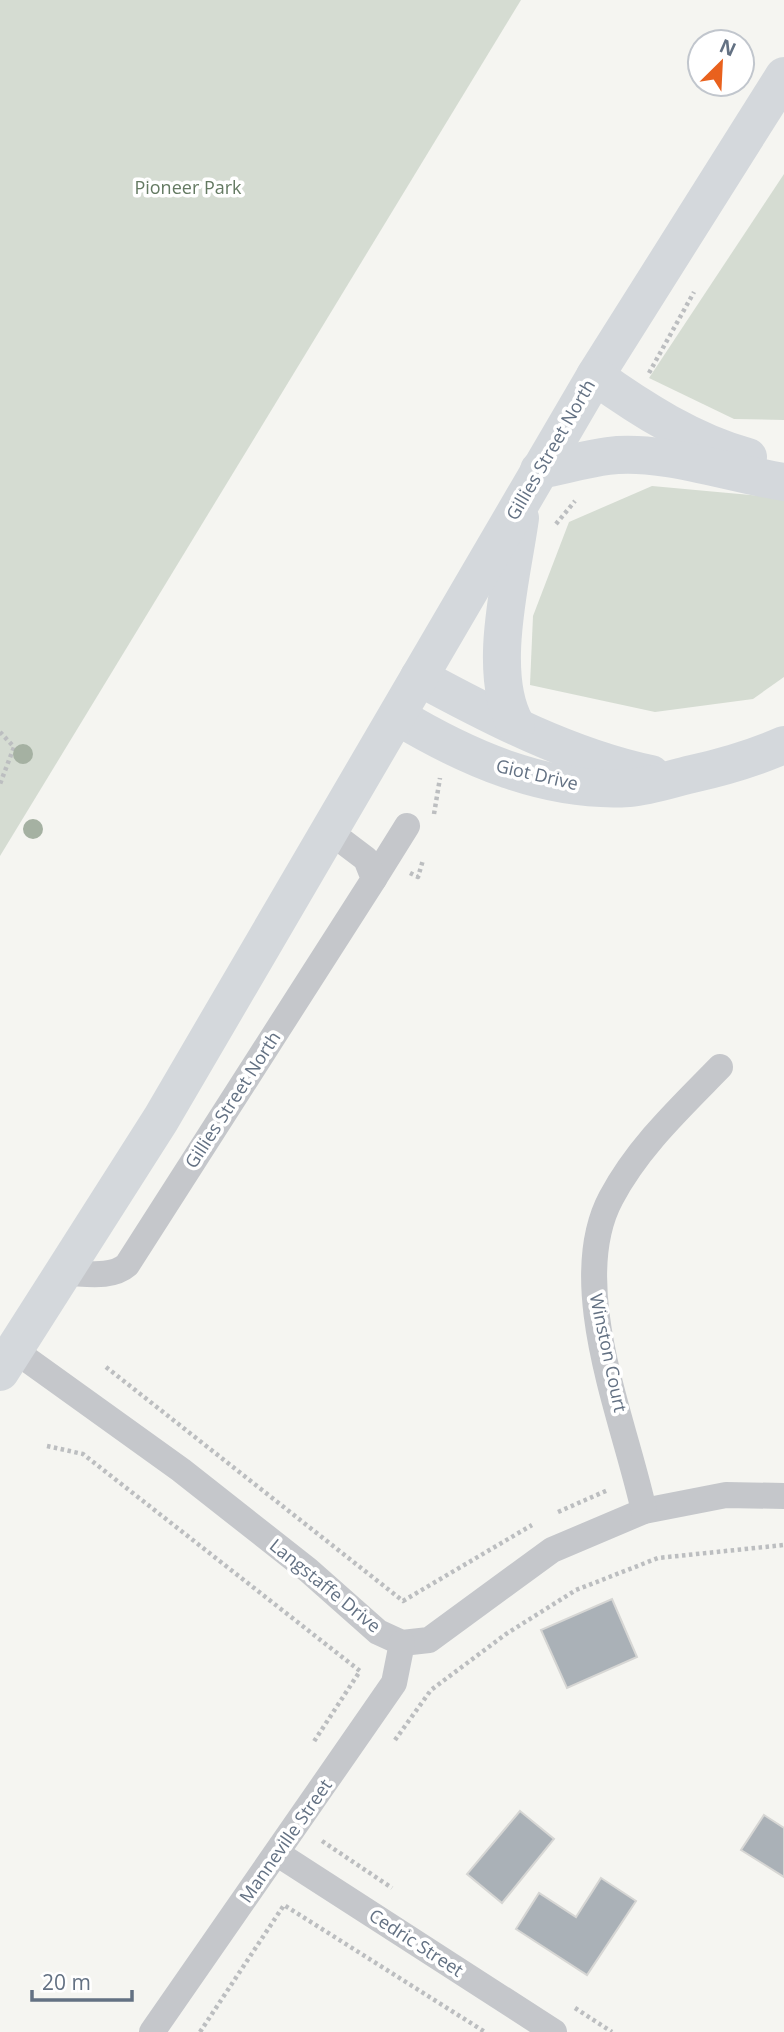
<svg xmlns="http://www.w3.org/2000/svg" width="784" height="2032" font-family="'Open Sans',sans-serif">
  <style>
    .green { fill: #d5dcd2 }
    .building { fill: #aab1b7; stroke: #d6d6d4; stroke-width: 2 }
    .lines { fill: none; stroke-linecap: round; stroke-linejoin: round }
    .path { stroke: #bcbec0; stroke-width: 4.5; stroke-dasharray: 3.5 3.5; stroke-linecap: butt }
    .street { stroke: #c5c7cb; stroke-width: 26 }
    .secondary { stroke: #d4d8dc; stroke-width: 38 }
    .highway { stroke: #d4d8dc; stroke-width: 38 }
    .tree { fill: #a5b1a2 }
    .labels { text-anchor: middle; stroke-width: 7; stroke-linejoin: round; paint-order: stroke }
    .park-label { font-size: 18px; fill: #647a62; stroke: #fff }
    .street-label { font-size: 18px; fill: #637183; stroke: #fff }
  </style>
  <rect width="100%" height="100%" fill="#f5f5f1"/>
  <g class="green">
    <path d="M 0,0 L 521,0 L 0,856 Z"/>
    <path d="M 784,174 L 784,420 L 734,419 L 649,378 Z"/>
    <path d="M 652,486 L 784,498 L 784,677 L 753,699 L 655,712 L 530,685 L 533,616 L 569,522 Z"/>
  </g>
  <g class="building">
    <path d="M 612,1599 L 637,1657 L 567,1688 L 541,1630 Z"/>
    <path d="M 520,1811 L 554,1839 L 502,1903 L 467,1874 Z"/>
    <path d="M 764,1815 L 784,1828 L 784,1877 L 741,1850 Z"/>
    <path d="M 601,1878 L 636,1901 L 587,1975 L 516,1929 L 539,1893 L 576,1917 Z"/>
  </g>
  <g class="lines">
    <g class="path">
      <path d="M 649,373 L 694,292"/>
      <path d="M 556,524 L 575,501"/>
      <path d="M 0,732 L 14,747 L 0,784"/>
      <path d="M 434,814 L 440,778"/>
      <path d="M 410,873 L 418,877 L 423,860"/>
      <path d="M 106,1367 L 403,1601 L 532,1525"/>
      <path d="M 47,1446 L 83,1454 L 360,1671 L 313,1743"/>
      <path d="M 558,1512 L 608,1490"/>
      <path d="M 395,1740 L 431,1690 L 506,1634 L 576,1590 L 658,1558 L 784,1545"/>
      <path d="M 322,1841 L 392,1888"/>
      <path d="M 575,2008 L 612,2032"/>
      <path d="M 200,2032 L 284,1905 L 485,2032"/>
    </g>
    <g class="street">
      <path d="M 374,879 L 407,826"/>
      <path d="M 64,1273 C 84,1273 111,1279 127,1265 L 374,879 L 366,859 L 329,831"/>
      <path d="M 14,1350 L 181,1470 L 308,1570 L 378,1632 L 402,1643 L 429,1640 L 552,1550 L 644,1511 L 726,1495 L 784,1496"/>
      <path d="M 644,1511 C 625,1422 565,1284 611,1198 C 638,1147 680,1108 720,1067"/>
      <path d="M 278,1854 L 554,2032"/>
      <path d="M 152,2032 L 394,1683 L 402,1643"/>
    </g>
    <g class="secondary">
      <path d="M 419,677 C 491,716 570,757 651,774"/>
      <path d="M 397,716 C 467,758 546,793 629,788 C 651,786 671,779 692,774 C 724,767 754,758 784,745"/>
      <path d="M 516,725 C 486,673 512,577 520,518"/>
      <path d="M 0,1372 L 161,1119 L 595,376 L 784,76"/>
    </g>
    <g class="highway">
      <path d="M 595,376 C 641,409 693,442 748,457"/>
      <path d="M 539,470 C 562,466 585,459 608,456 C 662,449 730,474 784,482"/>
    </g>
  </g>
  <g class="tree">
    <circle cx="23" cy="754" r="10"/>
    <circle cx="33" cy="829" r="10"/>
  </g>
  <g class="labels">
    <g class="park-label">
      <text x="188" y="194">Pioneer Park</text>
    </g>
    <g class="street-label">
      <text transform="translate(551 450) rotate(-60)" y="6">Gillies Street North</text>
      <text transform="translate(537 775) rotate(13)" y="6">Giot Drive</text>
      <text transform="translate(233 1100) rotate(-57)" y="6">Gillies Street North</text>
      <text transform="translate(608 1353) rotate(78)" y="6">Winston Court</text>
      <text transform="translate(325 1586) rotate(39)" y="6">Langstaffe Drive</text>
      <text transform="translate(286 1841) rotate(-55)" y="6">Manneville Street</text>
      <text transform="translate(416 1943) rotate(33)" y="6">Cedric Street</text>
    </g>
  </g>
  <g transform="translate(721 63) rotate(24)"><circle r="33" fill="#ffffff" stroke="#c1c6cd" stroke-width="2"/>
  <path d="M0-5L12 26L0 18L-12 26Z" fill="#e9611d"/>
  <text y="-10" font-size="19" font-weight="bold" text-anchor="middle" fill="#637183">N</text>
  </g>
  <path d="M32 1990v10h100v-10" fill="none" stroke="#637183" stroke-width="3.5"/>
  <text x="42" y="1990" font-size="21" fill="#637183" stroke="#ffffff" stroke-width="5" paint-order="stroke">20 m</text>
</svg>
